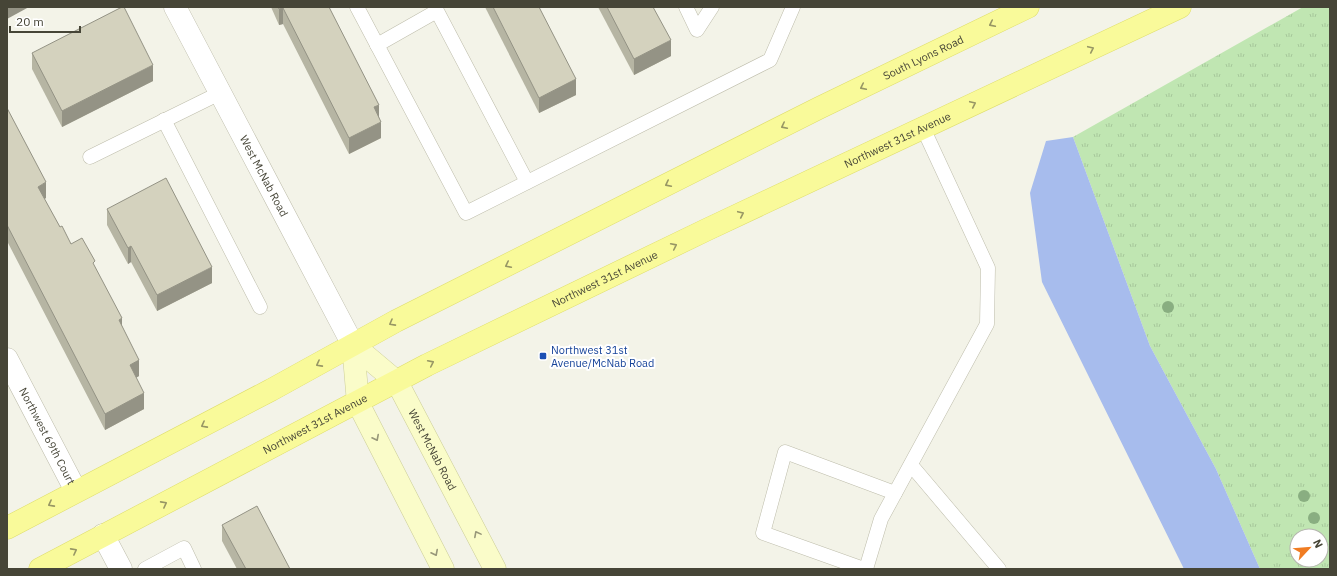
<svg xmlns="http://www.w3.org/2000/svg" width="1337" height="576" font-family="'IBM Plex Sans',sans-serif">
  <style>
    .grass { fill: url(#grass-tufts); fill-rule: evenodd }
    .water { fill: #a7bced }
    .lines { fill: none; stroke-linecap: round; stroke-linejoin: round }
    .lane-casing { stroke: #bebdab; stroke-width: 15 }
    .street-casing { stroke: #bebdab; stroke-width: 23 }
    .secondary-casing { stroke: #ccce97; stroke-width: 23 }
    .primary-casing { stroke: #dedd6b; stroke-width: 23 }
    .lane { stroke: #fff; stroke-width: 14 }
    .street { stroke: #fff; stroke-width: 22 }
    .secondary { stroke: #fafcc9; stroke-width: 22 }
    .primary { stroke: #f9fa9a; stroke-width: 22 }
    .tree { fill: #89ae81 }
    .wall { fill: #b6b5a3 }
    .shaded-wall { fill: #949385 }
    .building { fill: #d4d2be; stroke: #949385 }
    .oneway { stroke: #979664 }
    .oneway2 { stroke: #979779 }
    .transit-dot { fill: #1a4fb4; stroke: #fff; stroke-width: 1.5 }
    .labels { text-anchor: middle; stroke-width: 4; stroke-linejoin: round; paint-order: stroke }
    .street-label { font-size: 11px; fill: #464537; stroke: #fff }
    .transit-label { font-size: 11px; fill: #164399; stroke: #fff; text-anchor: start }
  </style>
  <defs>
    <pattern id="grass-tufts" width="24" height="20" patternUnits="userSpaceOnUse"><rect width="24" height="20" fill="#c0e6b2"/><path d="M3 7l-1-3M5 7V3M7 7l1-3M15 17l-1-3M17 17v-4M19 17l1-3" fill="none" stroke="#a6c79a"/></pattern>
  </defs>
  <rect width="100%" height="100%" fill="#f3f3e8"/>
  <path class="grass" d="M 1303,7 L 1330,7 L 1330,569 L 1260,569 L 1216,469 L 1150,346 L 1073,137 ZM 1297,536 L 1321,536 L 1321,560 L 1297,560 Z"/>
  <path class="water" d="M 1073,137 L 1150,346 L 1216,469 L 1260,569 L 1184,569 L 1042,282 L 1030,193 L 1046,141 Z"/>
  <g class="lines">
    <g class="lane-casing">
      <g id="lane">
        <path d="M 357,7 L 466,213 L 770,60 L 793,7"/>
        <path d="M 686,7 L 697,30 L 712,7"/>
        <path d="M 377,45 L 437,11 L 527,182"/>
        <path d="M 164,120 L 260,307"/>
        <path d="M 90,157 L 220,93"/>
        <path d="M 911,465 L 999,569"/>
        <path d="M 145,569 L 184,548 L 194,569"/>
        <path d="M 864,569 L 763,533 L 785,452 L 895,493"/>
        <path d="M 866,569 L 881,519 L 987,324 L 988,268 L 923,128"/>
      </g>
    </g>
    <g class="street-casing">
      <g id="street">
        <path id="s1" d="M 175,7 L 353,345"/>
        <path id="s2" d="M 7,359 L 76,491"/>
        <path d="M 103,535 L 121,569"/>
      </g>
    </g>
    <g class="secondary-casing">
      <g id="secondary">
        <path id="s3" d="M 353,345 L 397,382 L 495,569"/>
        <path d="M 353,345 L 358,403 L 443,569"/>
      </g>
    </g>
    <g class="primary-casing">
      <g id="primary">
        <path id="s4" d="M 7,528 L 271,390 L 396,321 L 819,108 L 1028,7"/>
        <path id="s5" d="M 40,569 L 427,365 L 706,230 L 1180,7"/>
      </g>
    </g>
    <use href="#lane" class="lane"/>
    <use href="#street" class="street"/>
    <use href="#secondary" class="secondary"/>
    <use href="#primary" class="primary"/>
  </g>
  <g class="tree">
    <circle cx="1168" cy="307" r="6"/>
    <circle cx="1304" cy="496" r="6"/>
    <circle cx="1314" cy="518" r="6"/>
  </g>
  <g class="wall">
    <path d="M 271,7 L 329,7 L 379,116 L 381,138 L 349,154 L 283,24 L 279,25 Z"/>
    <path d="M 485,7 L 539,7 L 576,95 L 539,113 Z"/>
    <path d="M 598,7 L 653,7 L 671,56 L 634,75 Z"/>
    <path d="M 32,53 L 153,81 L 62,127 L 32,69 Z"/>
    <path d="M 7,108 L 46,198 L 44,199 L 60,227 L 71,244 L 95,267 L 122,326 L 139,376 L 136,378 L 144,409 L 105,430 L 7,241 Z"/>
    <path d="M 107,209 L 212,283 L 157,311 L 131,262 L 128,264 L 107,225 Z"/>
    <path d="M 222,525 L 290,569 L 237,569 L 222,541 Z"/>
  </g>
  <g class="shaded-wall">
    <path d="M 7,7 L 29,7 L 7,19 Z"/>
    <path d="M 283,8 L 283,24 L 279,25 L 279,9 Z"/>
    <path d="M 671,40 L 671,56 L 634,75 L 634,59 Z"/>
    <path d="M 153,65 L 153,81 L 62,127 L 62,111 Z"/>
    <path d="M 576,79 L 576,95 L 539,113 L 539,98 Z"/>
    <path d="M 379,105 L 379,121 L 374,107 Z"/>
    <path d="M 381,122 L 381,138 L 349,154 L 349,138 Z"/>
    <path d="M 46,182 L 46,198 L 38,203 L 38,187 Z"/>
    <path d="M 131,246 L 131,262 L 128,264 L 128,248 Z"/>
    <path d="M 212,267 L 212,283 L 157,311 L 157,295 Z"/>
    <path d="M 122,318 L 122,334 L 119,320 Z"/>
    <path d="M 139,360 L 139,376 L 130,381 L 130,365 Z"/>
    <path d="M 144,393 L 144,409 L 105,430 L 105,414 Z"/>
    <path d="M 8,463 L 8,479 L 7,480 L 7,464 Z"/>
  </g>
  <g class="building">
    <path d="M 122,7 L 124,7 L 153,65 L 62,111 L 32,53 Z"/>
    <path d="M 278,7 L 329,7 L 379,105 L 374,107 L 381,122 L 349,138 L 283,8 L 279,9 Z"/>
    <path d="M 493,7 L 539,7 L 576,79 L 539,98 Z"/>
    <path d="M 607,7 L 653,7 L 671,40 L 634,59 Z"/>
    <path d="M 7,108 L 46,182 L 38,187 L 60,227 L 62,226 L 71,244 L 82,238 L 95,261 L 93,263 L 122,318 L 119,320 L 139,360 L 130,365 L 144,393 L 105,414 L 7,225 Z"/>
    <path d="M 166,178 L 212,267 L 157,295 L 131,246 L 128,248 L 107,209 Z"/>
    <path d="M 257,506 L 290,569 L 246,569 L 222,525 Z"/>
  </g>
  <defs><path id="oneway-chevron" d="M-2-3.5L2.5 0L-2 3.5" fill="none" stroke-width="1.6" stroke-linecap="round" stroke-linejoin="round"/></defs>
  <g class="oneway">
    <use href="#oneway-chevron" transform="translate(992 24) rotate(154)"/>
    <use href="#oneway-chevron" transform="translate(1091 49) rotate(-25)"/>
    <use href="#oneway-chevron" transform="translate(863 87) rotate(154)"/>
    <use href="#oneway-chevron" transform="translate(973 104) rotate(-25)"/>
    <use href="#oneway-chevron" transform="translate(784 126) rotate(153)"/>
    <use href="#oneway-chevron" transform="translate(668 184) rotate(153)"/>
    <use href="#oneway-chevron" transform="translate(741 214) rotate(-25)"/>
    <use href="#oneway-chevron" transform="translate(674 246) rotate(-26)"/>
    <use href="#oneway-chevron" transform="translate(508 265) rotate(153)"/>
    <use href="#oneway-chevron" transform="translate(392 323) rotate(151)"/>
    <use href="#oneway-chevron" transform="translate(431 363) rotate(-26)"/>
    <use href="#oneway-chevron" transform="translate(319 364) rotate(152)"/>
    <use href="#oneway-chevron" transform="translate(204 425) rotate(152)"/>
    <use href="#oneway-chevron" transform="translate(51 504) rotate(152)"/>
    <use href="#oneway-chevron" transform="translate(164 504) rotate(-28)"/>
    <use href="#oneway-chevron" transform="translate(74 551) rotate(-28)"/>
  </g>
  <g class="oneway2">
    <use href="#oneway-chevron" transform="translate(376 438) rotate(63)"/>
    <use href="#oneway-chevron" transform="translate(477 534) rotate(-118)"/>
    <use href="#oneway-chevron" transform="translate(435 553) rotate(63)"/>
  </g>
  <rect class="transit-dot" x="539" y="352" width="8" height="8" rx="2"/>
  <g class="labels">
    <g class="street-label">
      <text dy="4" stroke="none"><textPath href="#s4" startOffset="1030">South Lyons Road</textPath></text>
      <text dy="4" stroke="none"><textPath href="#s5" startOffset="959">Northwest 31st Avenue</textPath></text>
      <text dy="4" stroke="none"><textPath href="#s1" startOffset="191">West McNab Road</textPath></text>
      <text dy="4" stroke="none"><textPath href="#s5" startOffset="635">Northwest 31st Avenue</textPath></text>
      <text dy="4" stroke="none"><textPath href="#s5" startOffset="311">Northwest 31st Avenue</textPath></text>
      <text dy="4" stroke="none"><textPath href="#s2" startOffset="87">Northwest 69th Court</textPath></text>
      <text dy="4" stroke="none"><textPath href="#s3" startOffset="134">West McNab Road</textPath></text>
    </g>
    <g class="transit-label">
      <text x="551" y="354">Northwest 31st<tspan x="551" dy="13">Avenue/McNab Road</tspan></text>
    </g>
  </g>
  <rect width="1337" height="576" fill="none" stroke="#464537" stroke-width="16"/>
  <g transform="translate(1309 548) rotate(64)"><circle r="19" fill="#ffffff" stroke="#b5b5af"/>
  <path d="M0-3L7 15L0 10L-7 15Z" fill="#f07c22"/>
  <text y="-6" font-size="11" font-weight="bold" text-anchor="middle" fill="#464537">N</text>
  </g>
  <path d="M10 26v6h70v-6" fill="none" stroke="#464537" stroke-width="2"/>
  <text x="16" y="26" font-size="12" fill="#464537" stroke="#ffffff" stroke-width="3" paint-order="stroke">20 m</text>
</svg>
